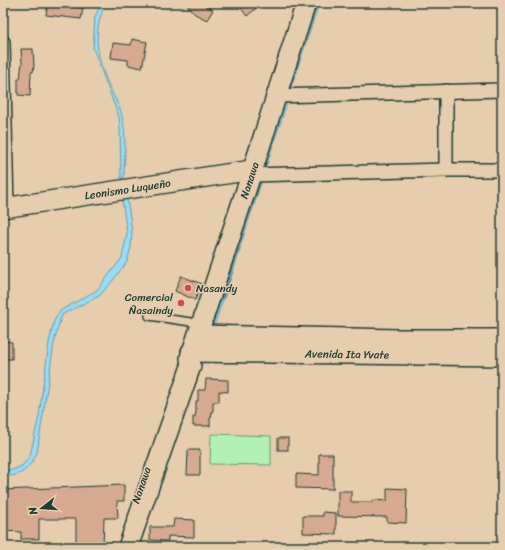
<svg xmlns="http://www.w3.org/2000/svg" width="505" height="550" font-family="Sriracha,sans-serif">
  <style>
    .green { fill: #b1f1b8; stroke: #689776 }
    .water { fill: #96dbf8; stroke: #669caa }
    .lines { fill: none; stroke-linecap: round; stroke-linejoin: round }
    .stream { stroke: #669caa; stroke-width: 3.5 }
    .building { fill: #d6aa91; stroke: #1f3d34 }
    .lane-casing { stroke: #1f3d34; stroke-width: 10 }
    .street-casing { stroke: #1f3d34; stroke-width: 16 }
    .secondary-casing { stroke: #1f3d34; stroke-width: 22 }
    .lane { stroke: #e5cdad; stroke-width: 7 }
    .street { stroke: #e5cdad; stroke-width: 13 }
    .secondary { stroke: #e5cdad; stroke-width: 19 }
    .poi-dot { fill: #d1495b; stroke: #e5cdad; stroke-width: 1.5 }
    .labels { text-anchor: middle; stroke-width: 3; stroke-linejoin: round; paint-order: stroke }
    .street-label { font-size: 11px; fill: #1f3d34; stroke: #e5cdad }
    .poi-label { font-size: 11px; fill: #1f3d34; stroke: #e5cdad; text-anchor: start }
  </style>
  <rect width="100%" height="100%" fill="#e5cdad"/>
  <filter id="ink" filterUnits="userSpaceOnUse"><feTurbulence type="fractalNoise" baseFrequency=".025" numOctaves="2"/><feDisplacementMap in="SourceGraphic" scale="8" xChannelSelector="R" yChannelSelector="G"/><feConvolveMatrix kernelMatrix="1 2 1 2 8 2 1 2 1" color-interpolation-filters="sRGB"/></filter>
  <g filter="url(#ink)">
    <path class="green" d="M 211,434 L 271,436 L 271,465 L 210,464 Z"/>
    <g class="water">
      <path d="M 101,3 L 106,3 C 92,31 96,57 109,86 C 113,96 120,106 122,116 C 127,136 124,158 124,178 L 121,178 L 120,127 L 119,117 L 93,48 L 95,17 Z"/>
      <path d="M 318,3 L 319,3 L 291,88 L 290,88 Z"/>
      <path d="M 285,102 L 287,103 L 267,164 L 266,164 Z"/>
      <path d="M 127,199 L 132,230 L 131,247 L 127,262 L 110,284 L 99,296 L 63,314 L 60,320 L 54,343 L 37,453 C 30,467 21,479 3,475 L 3,470 L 13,470 L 22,466 L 30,456 L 39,416 L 49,343 L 54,321 L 60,311 L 97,290 L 122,258 L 127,233 L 122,200 Z"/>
      <path d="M 252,207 L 253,207 L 238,253 L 237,253 Z"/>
      <path d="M 223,294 L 225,294 L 215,323 L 213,323 Z"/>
    </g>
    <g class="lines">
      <g class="stream">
        <path d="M 251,210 L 261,179"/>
        <path d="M 223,298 L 239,249"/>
      </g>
    </g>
    <g class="building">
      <path d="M 48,3 L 83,8 L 81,19 L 46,15 Z"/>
      <path d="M 185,3 L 200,3 L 213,10 L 207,20 L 195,14 Z"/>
      <path d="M 247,3 L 262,3 L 247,16 L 241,8 Z"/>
      <path d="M 132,39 L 147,42 L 142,68 L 128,65 L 128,60 L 111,58 L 113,43 L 131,45 Z"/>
      <path d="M 21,49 L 33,49 L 34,66 L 33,72 L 31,72 L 30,96 L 18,95 L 18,79 L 20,79 L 22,62 Z"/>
      <path d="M 181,276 L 202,284 L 195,300 L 175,291 Z"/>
      <path d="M 3,341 L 12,342 L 12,359 L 3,359 Z"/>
      <path d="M 206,379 L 228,380 L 228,392 L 219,391 L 219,402 L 213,402 L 213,411 L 212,411 L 211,418 L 210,418 L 210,426 L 193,426 L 193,417 L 195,417 L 196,411 L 196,401 L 198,401 L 198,390 L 205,390 Z"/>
      <rect x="278" y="438" width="10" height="12"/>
      <path d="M 188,450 L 200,450 L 200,475 L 187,475 Z"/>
      <path d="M 319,454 L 333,454 L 333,489 L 296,488 L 296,474 L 319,475 Z"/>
      <path d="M 124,485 L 124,501 L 117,501 L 118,518 L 104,518 L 103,547 L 81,547 L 81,542 L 76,542 L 76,519 L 39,519 L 39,539 L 21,539 L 21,532 L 3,531 L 3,490 Z"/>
      <path d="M 387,488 L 407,489 L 406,523 L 387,522 L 387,517 L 338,516 L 338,491 L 351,491 L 351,502 L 373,502 L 373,500 L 387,501 Z"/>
      <path d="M 323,512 L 336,513 L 336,534 L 303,533 L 303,516 L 323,516 Z"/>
      <path d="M 174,519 L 194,520 L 194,537 L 168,536 L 168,541 L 150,540 L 150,527 L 173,527 Z"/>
    </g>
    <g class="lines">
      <g class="lane-casing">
        <path id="lane" d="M 149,316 L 191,322 L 201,325"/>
      </g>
      <g class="street-casing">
        <g id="street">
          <path d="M 3,42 L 7,207"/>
          <path d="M 446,91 L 446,170"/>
          <path d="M 276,96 L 502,90"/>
          <path d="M 251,175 L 446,170 L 502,170"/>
        </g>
      </g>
      <g class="secondary-casing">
        <g id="secondary">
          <path id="s1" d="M 3,208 L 252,170"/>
          <path d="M 198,335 L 400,339 L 502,339"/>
          <path id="s2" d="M 191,352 L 502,356"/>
          <path id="s3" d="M 128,547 L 191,366 L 190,358 L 251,175 L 306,3"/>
        </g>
      </g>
      <use href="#lane" class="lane"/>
      <use href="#street" class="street"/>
      <use href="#secondary" class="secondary"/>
    </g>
  </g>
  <g class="poi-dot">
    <circle cx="188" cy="288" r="4"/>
    <circle cx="181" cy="303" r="4"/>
  </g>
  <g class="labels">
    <g class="street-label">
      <text dy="4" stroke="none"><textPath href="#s3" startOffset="387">Nanawa</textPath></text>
      <text dy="4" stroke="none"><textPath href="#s1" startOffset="126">Leonismo Luqueño</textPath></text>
      <text dy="4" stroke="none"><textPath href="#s2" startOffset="156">Avenida Ita Yvate</textPath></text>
      <text transform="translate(141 485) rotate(-71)" y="4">Nanawa</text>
    </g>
    <g class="poi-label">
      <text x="196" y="292">Nasandy</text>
      <text x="173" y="301" text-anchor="end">Comercial<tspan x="173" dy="13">Ñasaindy</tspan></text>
    </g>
  </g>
  <rect width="505" height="550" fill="none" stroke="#e5cdad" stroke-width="16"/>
  <rect x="8" y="8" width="489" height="534" fill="none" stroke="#1f3d34" stroke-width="1.5" filter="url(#ink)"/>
  <g transform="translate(42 508) rotate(253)" stroke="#e5cdad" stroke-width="3" paint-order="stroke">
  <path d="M0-3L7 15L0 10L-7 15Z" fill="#1f3d34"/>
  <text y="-6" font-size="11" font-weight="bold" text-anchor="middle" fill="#1f3d34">N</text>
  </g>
</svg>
